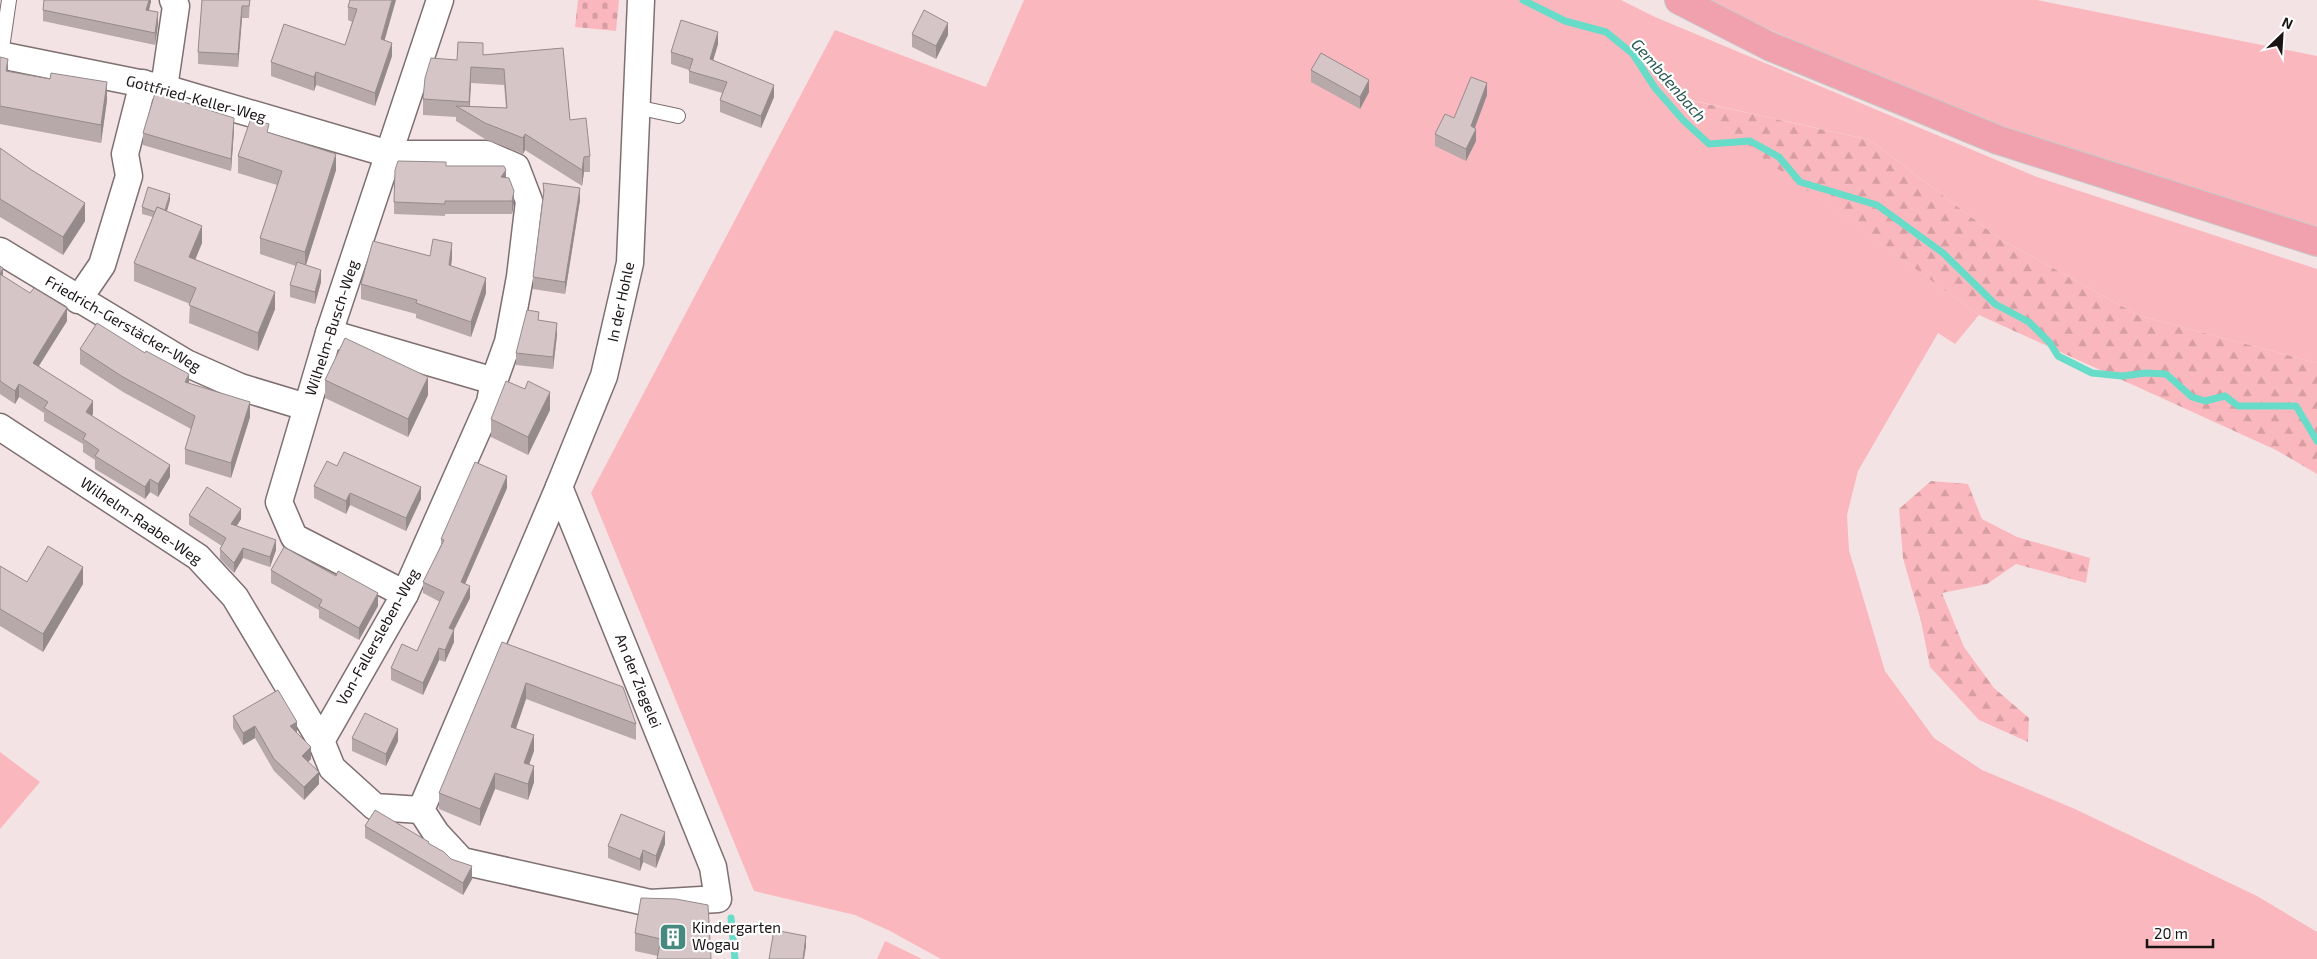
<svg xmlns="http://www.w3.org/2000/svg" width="2317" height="959" font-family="'Exo 2',sans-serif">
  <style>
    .green { fill: #fab8be }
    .forest { fill: url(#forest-firs) }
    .cemetery { fill: url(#cemetery-stones) }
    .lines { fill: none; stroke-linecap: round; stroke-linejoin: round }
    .stream { stroke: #67dcc9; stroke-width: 7 }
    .lane-casing { stroke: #7e6f70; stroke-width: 16 }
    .street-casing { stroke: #7e6f70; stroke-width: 29 }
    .primary-casing { stroke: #c8c7c7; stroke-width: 30 }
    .lane { stroke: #fff; stroke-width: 14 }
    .street { stroke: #fff; stroke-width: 26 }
    .primary { stroke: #f1a0ad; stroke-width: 28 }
    .wall { fill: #b7a9aa; fill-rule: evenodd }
    .shaded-wall { fill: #958a8b }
    .building { fill: #d5c5c6; stroke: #958a8b }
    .labels { text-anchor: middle; stroke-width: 4.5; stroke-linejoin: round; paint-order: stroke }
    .street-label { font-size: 15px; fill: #1a1415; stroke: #fff }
    .poi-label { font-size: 15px; fill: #1a1415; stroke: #fff; text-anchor: start }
    .water-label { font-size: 16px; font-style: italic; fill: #275951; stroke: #fff }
  </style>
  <defs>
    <pattern id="forest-firs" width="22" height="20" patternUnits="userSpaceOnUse" patternTransform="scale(1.25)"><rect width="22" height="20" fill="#fab8be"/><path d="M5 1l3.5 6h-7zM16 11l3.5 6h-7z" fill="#d69da2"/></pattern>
    <pattern id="cemetery-stones" width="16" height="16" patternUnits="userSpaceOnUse" patternTransform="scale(1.25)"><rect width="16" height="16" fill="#fab8be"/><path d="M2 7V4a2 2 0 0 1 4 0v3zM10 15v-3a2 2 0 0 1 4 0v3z" fill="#d69da2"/></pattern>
  </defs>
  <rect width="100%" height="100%" fill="#f4e3e4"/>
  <g class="green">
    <path d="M 1024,0 L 1621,0 L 1655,17 L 2037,177 L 2317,269 L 2317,363 L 2140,316 L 2000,239 L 1870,140 L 1682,98 L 1979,315 L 1955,344 L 1938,333 L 1858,471 L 1847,515 L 1849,550 L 1885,671 L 1934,738 L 1982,770 L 2075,809 L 2257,896 L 2317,932 L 2317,959 L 941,959 L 890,931 L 855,915 L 754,891 L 591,493 L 835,30 L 986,87 Z"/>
    <path d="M 1706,0 L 2037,0 L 2317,56 L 2317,231 L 1995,127 L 1862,72 Z"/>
    <path d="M 0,752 L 40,782 L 0,829 Z"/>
    <path d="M 885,941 L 922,959 L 877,959 Z"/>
  </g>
  <g class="forest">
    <path d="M 1680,98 L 1870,140 L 2000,239 L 2140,316 L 2317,363 L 2317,474 L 2276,450 L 1979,315 Z"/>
    <path d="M 1931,481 L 1968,484 L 1982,519 L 2017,537 L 2090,558 L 2086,583 L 2016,564 L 1987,584 L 1942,593 L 1964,647 L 1994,688 L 2029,718 L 2028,742 L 1979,720 L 1930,667 L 1921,621 L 1903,558 L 1899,509 Z"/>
  </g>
  <path class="cemetery" d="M 578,0 L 619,0 L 616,31 L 575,27 Z"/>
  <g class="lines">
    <g class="stream">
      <path d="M 1523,0 L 1565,21 L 1606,32 L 1633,54 L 1655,88 L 1683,120 L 1709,144 L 1750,141 L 1779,157 L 1800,182 L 1877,205 L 1943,253 L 1995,304 L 2029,322 L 2050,343 L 2058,356 L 2092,373 L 2122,376 L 2146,373 L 2166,374 L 2192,397 L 2205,401 L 2225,396 L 2238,406 L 2296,406 L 2317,441"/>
      <path d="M 731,918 L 735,959"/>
    </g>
    <g class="lane-casing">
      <g id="lane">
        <path d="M 1,55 L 9,0"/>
        <path d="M 636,107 L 678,116"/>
      </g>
    </g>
    <g class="street-casing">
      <g id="street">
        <path d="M 0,55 L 164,88 L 389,154 L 486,154 L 516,167 L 529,201 L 520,277 L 508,342 L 494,381 L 490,402 L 405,594 L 321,741"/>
        <path d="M 164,88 L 176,6 L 173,0"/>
        <path d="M 0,251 L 186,363 L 240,387 L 306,407"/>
        <path d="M 78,300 L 102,265 L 129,176 L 125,154 L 143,83"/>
        <path d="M 329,333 L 494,381"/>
        <path d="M 0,427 L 198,557 L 235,597 L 321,741 L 332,768 L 375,807 L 421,810"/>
        <path d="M 559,487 L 713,867 L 718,899 L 650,903 L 462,861 L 436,833 L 421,810 Z"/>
        <path d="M 559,487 L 604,376 L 630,263 L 641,0"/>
        <path d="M 405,594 L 294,537 L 279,502 L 329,333 L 440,0"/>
      </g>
    </g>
    <g class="primary-casing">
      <path id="primary" d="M 1679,0 L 1769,46 L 1998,140 L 2317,242"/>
    </g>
    <use href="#lane" class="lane"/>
    <use href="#street" class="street"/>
    <use href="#primary" class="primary"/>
  </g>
  <g class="wall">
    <path d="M 151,0 L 149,10 L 158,24 L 155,45 L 43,21 L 43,10 Z"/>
    <path d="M 202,0 L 250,0 L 249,18 L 242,18 L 238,67 L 198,64 L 198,52 Z"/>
    <path d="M 350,0 L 384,40 L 392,56 L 375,106 L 316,85 L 314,91 L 271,76 L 271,62 L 345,45 L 352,22 L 348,20 L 348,7 Z"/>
    <path d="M 912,34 L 948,35 L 936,59 L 912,47 Z"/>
    <path d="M 718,44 L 713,60 L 774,97 L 761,128 L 720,112 L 720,100 L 722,93 L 689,83 L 689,70 L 671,64 L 671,52 Z"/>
    <path d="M 563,48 L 570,120 L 590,156 L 590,172 L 584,172 L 582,186 L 525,150 L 523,154 L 485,139 L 456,121 L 456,117 L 423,115 L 423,99 L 457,60 L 483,55 ZM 471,83 L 504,85 L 506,108 L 470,106 Z"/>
    <path d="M 0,57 L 8,71 L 107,100 L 101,143 L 0,124 Z"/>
    <path d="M 1311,70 L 1369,92 L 1360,109 L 1311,82 Z"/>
    <path d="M 1487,95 L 1475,128 L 1476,141 L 1466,161 L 1435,146 L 1435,134 L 1454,118 Z"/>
    <path d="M 234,130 L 231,171 L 143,145 L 143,133 Z"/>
    <path d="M 269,132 L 336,170 L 306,265 L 321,282 L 315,304 L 290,297 L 290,285 L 296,266 L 260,254 L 260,238 L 277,185 L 238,173 L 238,156 Z"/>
    <path d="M 0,148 L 85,221 L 63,255 L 0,217 Z"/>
    <path d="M 446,166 L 506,178 L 514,203 L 512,214 L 445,214 L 445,216 L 394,214 L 394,202 Z"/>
    <path d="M 543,183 L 580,200 L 565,294 L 533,289 L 533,277 L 543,197 Z"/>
    <path d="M 170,200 L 167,211 L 202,243 L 195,259 L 275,309 L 258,351 L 189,323 L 190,304 L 134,281 L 134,263 L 153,217 L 142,214 L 142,207 Z"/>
    <path d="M 430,256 L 452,258 L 451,266 L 486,293 L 471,337 L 416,318 L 416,314 L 361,299 L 361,284 Z"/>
    <path d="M 0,266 L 3,276 L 67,321 L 39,366 L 93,414 L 91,416 L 170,477 L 158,497 L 150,492 L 145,499 L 95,469 L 95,460 L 83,452 L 83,444 L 44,421 L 44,413 L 19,397 L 15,404 L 0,394 Z"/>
    <path d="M 557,335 L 553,369 L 516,365 L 516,353 Z"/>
    <path d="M 80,349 L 189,383 L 250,417 L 231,478 L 185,464 L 185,449 L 191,429 L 123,392 L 80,364 Z"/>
    <path d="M 325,380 L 428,395 L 408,437 L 325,398 Z"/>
    <path d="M 550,410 L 528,455 L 491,437 L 491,419 Z"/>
    <path d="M 337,466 L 421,499 L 406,531 L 350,505 L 346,514 L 314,498 L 314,486 Z"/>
    <path d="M 507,488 L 465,584 L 470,598 L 454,630 L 454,642 L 445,662 L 439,660 L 423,695 L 391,680 L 391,668 L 417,651 L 440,602 L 423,593 L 423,582 L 441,546 L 441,539 Z"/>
    <path d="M 189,515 L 241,519 L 237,526 L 276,550 L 270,567 L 243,558 L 234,573 L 220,559 L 220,549 L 222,546 L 189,525 Z"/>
    <path d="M 0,566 L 27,582 L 83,584 L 43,652 L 0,626 Z"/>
    <path d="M 271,570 L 378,606 L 359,640 L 319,618 L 319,610 L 271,583 Z"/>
    <path d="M 502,642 L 636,724 L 636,740 L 526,699 L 516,728 L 534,751 L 529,764 L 534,782 L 528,800 L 495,789 L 480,826 L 439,809 L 439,793 Z"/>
    <path d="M 233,716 L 297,734 L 311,759 L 308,762 L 319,784 L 304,800 L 274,771 L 255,738 L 243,745 L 233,728 Z"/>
    <path d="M 352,738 L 398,741 L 386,766 L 352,751 Z"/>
    <path d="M 365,826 L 429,844 L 451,859 L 472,879 L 463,895 L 365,838 Z"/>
    <path d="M 665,844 L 656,868 L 643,862 L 640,871 L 608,858 L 608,846 Z"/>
    <path d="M 708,905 L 658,956 L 635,951 L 635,933 Z"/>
  </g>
  <g class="shaded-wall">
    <path d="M 149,0 L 151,0 L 151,2 L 146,21 L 146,10 Z"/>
    <path d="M 392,0 L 396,0 L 381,53 L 381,39 Z"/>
    <path d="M 242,6 L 242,18 L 238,67 L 238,54 Z"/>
    <path d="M 158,12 L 158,24 L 155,45 L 155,33 Z"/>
    <path d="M 948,23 L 948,35 L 936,59 L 936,46 Z"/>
    <path d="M 718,32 L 718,44 L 710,71 L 710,59 Z"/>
    <path d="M 392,43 L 392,56 L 375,106 L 375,93 Z"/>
    <path d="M 8,59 L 8,76 L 6,71 Z"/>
    <path d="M 471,67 L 471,83 L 469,113 L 469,102 Z"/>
    <path d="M 316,72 L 316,85 L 314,91 L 314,77 Z"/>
    <path d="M 1369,80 L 1369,92 L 1360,109 L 1360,97 Z"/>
    <path d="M 107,82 L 107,100 L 101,143 L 101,125 Z"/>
    <path d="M 1487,83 L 1487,95 L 1471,138 L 1471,126 Z"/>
    <path d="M 774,85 L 774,97 L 761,128 L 761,116 Z"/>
    <path d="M 234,118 L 234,130 L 231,171 L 231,159 Z"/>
    <path d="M 1476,129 L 1476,141 L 1466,161 L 1466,149 Z"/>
    <path d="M 525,134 L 525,150 L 523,154 L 523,138 Z"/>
    <path d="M 336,154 L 336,170 L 305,268 L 305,252 Z"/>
    <path d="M 584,157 L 584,172 L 582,186 L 582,170 Z"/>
    <path d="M 506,170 L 506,182 L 501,177 Z"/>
    <path d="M 580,188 L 580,200 L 565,294 L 565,282 Z"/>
    <path d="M 514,191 L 514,203 L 512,214 L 512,201 Z"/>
    <path d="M 170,194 L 170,200 L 164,221 L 164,215 Z"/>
    <path d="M 85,203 L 85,221 L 63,255 L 63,237 Z"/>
    <path d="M 202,226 L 202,243 L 189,275 L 189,257 Z"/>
    <path d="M 452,243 L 452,258 L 449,280 L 449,265 Z"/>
    <path d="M 3,268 L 3,281 L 0,274 Z"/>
    <path d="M 321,270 L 321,282 L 315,304 L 315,292 Z"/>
    <path d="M 486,278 L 486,293 L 471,337 L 471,322 Z"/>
    <path d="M 275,292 L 275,309 L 258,351 L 258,333 Z"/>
    <path d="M 67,308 L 67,321 L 33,375 L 33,363 Z"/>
    <path d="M 557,323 L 557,335 L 553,369 L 553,357 Z"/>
    <path d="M 189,374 L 189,389 L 185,382 Z"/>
    <path d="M 428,377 L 428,395 L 408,437 L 408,419 Z"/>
    <path d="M 19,384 L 19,397 L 15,404 L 15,391 Z"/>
    <path d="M 550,392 L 550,410 L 528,455 L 528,437 Z"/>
    <path d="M 93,401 L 93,414 L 86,425 L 86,412 Z"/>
    <path d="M 250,402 L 250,417 L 231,478 L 231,463 Z"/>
    <path d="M 170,465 L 170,477 L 158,497 L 158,484 Z"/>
    <path d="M 507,476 L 507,488 L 461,593 L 461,582 Z"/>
    <path d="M 150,479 L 150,492 L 145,499 L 145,487 Z"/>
    <path d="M 421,487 L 421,499 L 406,531 L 406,518 Z"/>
    <path d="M 350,493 L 350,505 L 346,514 L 346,501 Z"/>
    <path d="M 241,509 L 241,519 L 231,534 L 231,524 Z"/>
    <path d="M 276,540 L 276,550 L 270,567 L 270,557 Z"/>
    <path d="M 243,548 L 243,558 L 234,573 L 234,563 Z"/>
    <path d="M 83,567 L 83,584 L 43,652 L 43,634 Z"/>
    <path d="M 470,586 L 470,598 L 449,639 L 449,628 Z"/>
    <path d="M 378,593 L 378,606 L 359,640 L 359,628 Z"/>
    <path d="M 454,630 L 454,642 L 445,662 L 445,650 Z"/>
    <path d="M 439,648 L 439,660 L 423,695 L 423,683 Z"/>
    <path d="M 526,683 L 526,699 L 511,743 L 511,727 Z"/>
    <path d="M 297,722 L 297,734 L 290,726 Z"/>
    <path d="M 255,726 L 255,738 L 243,745 L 243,733 Z"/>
    <path d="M 398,729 L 398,741 L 386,766 L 386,754 Z"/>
    <path d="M 534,735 L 534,751 L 524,779 L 524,763 Z"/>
    <path d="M 311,747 L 311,759 L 302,768 L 302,756 Z"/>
    <path d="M 534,766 L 534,782 L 528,800 L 528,784 Z"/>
    <path d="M 319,772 L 319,784 L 304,800 L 304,787 Z"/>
    <path d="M 495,773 L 495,789 L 480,826 L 480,809 Z"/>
    <path d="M 665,832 L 665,844 L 656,868 L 656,856 Z"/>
    <path d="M 643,850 L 643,862 L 640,871 L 640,859 Z"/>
    <path d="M 472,866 L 472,879 L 463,895 L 463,883 Z"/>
    <path d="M 806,936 L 806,947 L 804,959 L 803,959 Z"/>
  </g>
  <g class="building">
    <path d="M 44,0 L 149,0 L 146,10 L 158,12 L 155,33 L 43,10 Z"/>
    <path d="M 202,0 L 250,0 L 249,6 L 242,6 L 238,54 L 198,52 Z"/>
    <path d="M 350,0 L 392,0 L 381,39 L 392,43 L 375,93 L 316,72 L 314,77 L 271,62 L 284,24 L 345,45 L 357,9 L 348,7 Z"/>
    <path d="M 924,10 L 948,23 L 936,46 L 912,34 Z"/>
    <path d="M 681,20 L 718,32 L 710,59 L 774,85 L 761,116 L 720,100 L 727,82 L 689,71 L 693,59 L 671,52 Z"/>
    <path d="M 458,42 L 483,43 L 483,55 L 563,48 L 570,120 L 586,118 L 590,156 L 584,157 L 582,170 L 525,134 L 523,138 L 485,123 L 456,106 L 507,108 L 504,69 L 471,67 L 469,102 L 423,99 L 425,78 L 431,58 L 457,60 Z"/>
    <path d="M 1321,53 L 1369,80 L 1360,97 L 1311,70 Z"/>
    <path d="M 0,57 L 8,59 L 6,71 L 50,79 L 51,73 L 107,82 L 101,125 L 0,106 Z"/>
    <path d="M 1471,77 L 1487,83 L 1471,126 L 1476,129 L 1466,149 L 1435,134 L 1445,114 L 1454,118 Z"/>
    <path d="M 155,93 L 234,118 L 231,159 L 143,133 Z"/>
    <path d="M 251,118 L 269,124 L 267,132 L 336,154 L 305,252 L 260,238 L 282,171 L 238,156 Z"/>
    <path d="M 0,148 L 30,169 L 85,203 L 63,237 L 0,199 Z"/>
    <path d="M 398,161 L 446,162 L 446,166 L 504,166 L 506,170 L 501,177 L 509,178 L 514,191 L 512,201 L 445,201 L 445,204 L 394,202 L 395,170 Z"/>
    <path d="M 543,183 L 580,188 L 565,282 L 533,277 L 544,191 Z"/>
    <path d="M 148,187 L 170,194 L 165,210 L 157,207 L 155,212 L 142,207 Z"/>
    <path d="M 157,207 L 202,226 L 189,257 L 275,292 L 258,333 L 189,305 L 196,288 L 134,263 Z"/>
    <path d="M 433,239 L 452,243 L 449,265 L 486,278 L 471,322 L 416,303 L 417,300 L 361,284 L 373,241 L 430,256 Z"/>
    <path d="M 297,262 L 321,270 L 315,292 L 290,285 Z"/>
    <path d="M 0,266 L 3,268 L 0,274 L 30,293 L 34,288 L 67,308 L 33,363 L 93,401 L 86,412 L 170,465 L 158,484 L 150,479 L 145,487 L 95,456 L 99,450 L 83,439 L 86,434 L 44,408 L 48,402 L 19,384 L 15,391 L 0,381 Z"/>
    <path d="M 527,310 L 539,312 L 538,320 L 557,323 L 553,357 L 516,353 Z"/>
    <path d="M 97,323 L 145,353 L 146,351 L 189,374 L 185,382 L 250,402 L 231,463 L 185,449 L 195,416 L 123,377 L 80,349 Z"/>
    <path d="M 345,338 L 428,377 L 408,419 L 325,380 Z"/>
    <path d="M 506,381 L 525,389 L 528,381 L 550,392 L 528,437 L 491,419 Z"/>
    <path d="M 344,452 L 421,487 L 406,518 L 350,493 L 346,501 L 314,486 L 327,461 L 337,466 Z"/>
    <path d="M 475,462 L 507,476 L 461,582 L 470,586 L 449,628 L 454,630 L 445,650 L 439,648 L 423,683 L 391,668 L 402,644 L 417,651 L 444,592 L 423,582 L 444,540 L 441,539 Z"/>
    <path d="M 207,487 L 241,509 L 231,524 L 276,540 L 270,557 L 243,548 L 234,563 L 220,549 L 226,538 L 189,515 Z"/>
    <path d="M 48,546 L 83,567 L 43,634 L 0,609 L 0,566 L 27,582 Z"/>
    <path d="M 284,547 L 336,576 L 338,571 L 378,593 L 359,628 L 319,606 L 322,600 L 271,570 Z"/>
    <path d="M 502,642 L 623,687 L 636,724 L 526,683 L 511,727 L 534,735 L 524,763 L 534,766 L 528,784 L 495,773 L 480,809 L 439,793 Z"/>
    <path d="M 278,690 L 297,722 L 290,726 L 311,747 L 302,756 L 319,772 L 304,787 L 274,759 L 255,726 L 243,733 L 233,716 Z"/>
    <path d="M 365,713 L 398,729 L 386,754 L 352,738 Z"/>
    <path d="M 375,810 L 429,842 L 428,843 L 444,852 L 451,859 L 472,866 L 463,883 L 365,826 Z"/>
    <path d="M 621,814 L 665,832 L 656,856 L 643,850 L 640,859 L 608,846 Z"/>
    <path d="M 641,898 L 676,899 L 708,905 L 711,959 L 657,959 L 661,939 L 635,933 Z"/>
    <path d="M 774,930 L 806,936 L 803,959 L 769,959 Z"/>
  </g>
  <defs>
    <g id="building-square" transform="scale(1.4375)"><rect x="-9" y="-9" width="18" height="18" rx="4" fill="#468a7f" stroke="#fff"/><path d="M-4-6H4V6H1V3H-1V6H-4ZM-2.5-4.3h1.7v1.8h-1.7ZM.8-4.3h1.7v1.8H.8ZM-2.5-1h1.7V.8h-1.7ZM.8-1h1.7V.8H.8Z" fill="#fff"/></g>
  </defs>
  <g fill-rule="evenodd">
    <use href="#building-square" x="673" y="937"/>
  </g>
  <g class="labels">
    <g class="street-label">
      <text transform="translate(196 99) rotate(15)" y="5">Gottfried-Keller-Weg</text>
      <text transform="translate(621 302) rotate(-78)" y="5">In der Hohle</text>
      <text transform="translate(123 324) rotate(30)" y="5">Friedrich-Gerstäcker-Weg</text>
      <text transform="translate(332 328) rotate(-72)" y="5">Wilhelm-Busch-Weg</text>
      <text transform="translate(141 521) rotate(34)" y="5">Wilhelm-Raabe-Weg</text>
      <text transform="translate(378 637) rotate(-61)" y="5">Von-Fallersleben-Weg</text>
      <text transform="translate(638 681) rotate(68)" y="5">An der Ziegelei</text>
    </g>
    <g class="poi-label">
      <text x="692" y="933">Kindergarten<tspan x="692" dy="17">Wogau</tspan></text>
    </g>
    <g class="water-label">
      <text transform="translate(1669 80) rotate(49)" y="6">Gembdenbach</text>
    </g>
  </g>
  <g transform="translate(2282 35) rotate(25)" stroke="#ffffff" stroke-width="4" paint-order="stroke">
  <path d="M0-4L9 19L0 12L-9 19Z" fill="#1a1415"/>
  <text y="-8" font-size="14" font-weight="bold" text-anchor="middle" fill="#1a1415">N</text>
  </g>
  <path d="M2147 939v8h66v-8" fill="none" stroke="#1a1415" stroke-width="2.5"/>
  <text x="2154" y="939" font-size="15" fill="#1a1415" stroke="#ffffff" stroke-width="4" paint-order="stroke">20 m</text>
</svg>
